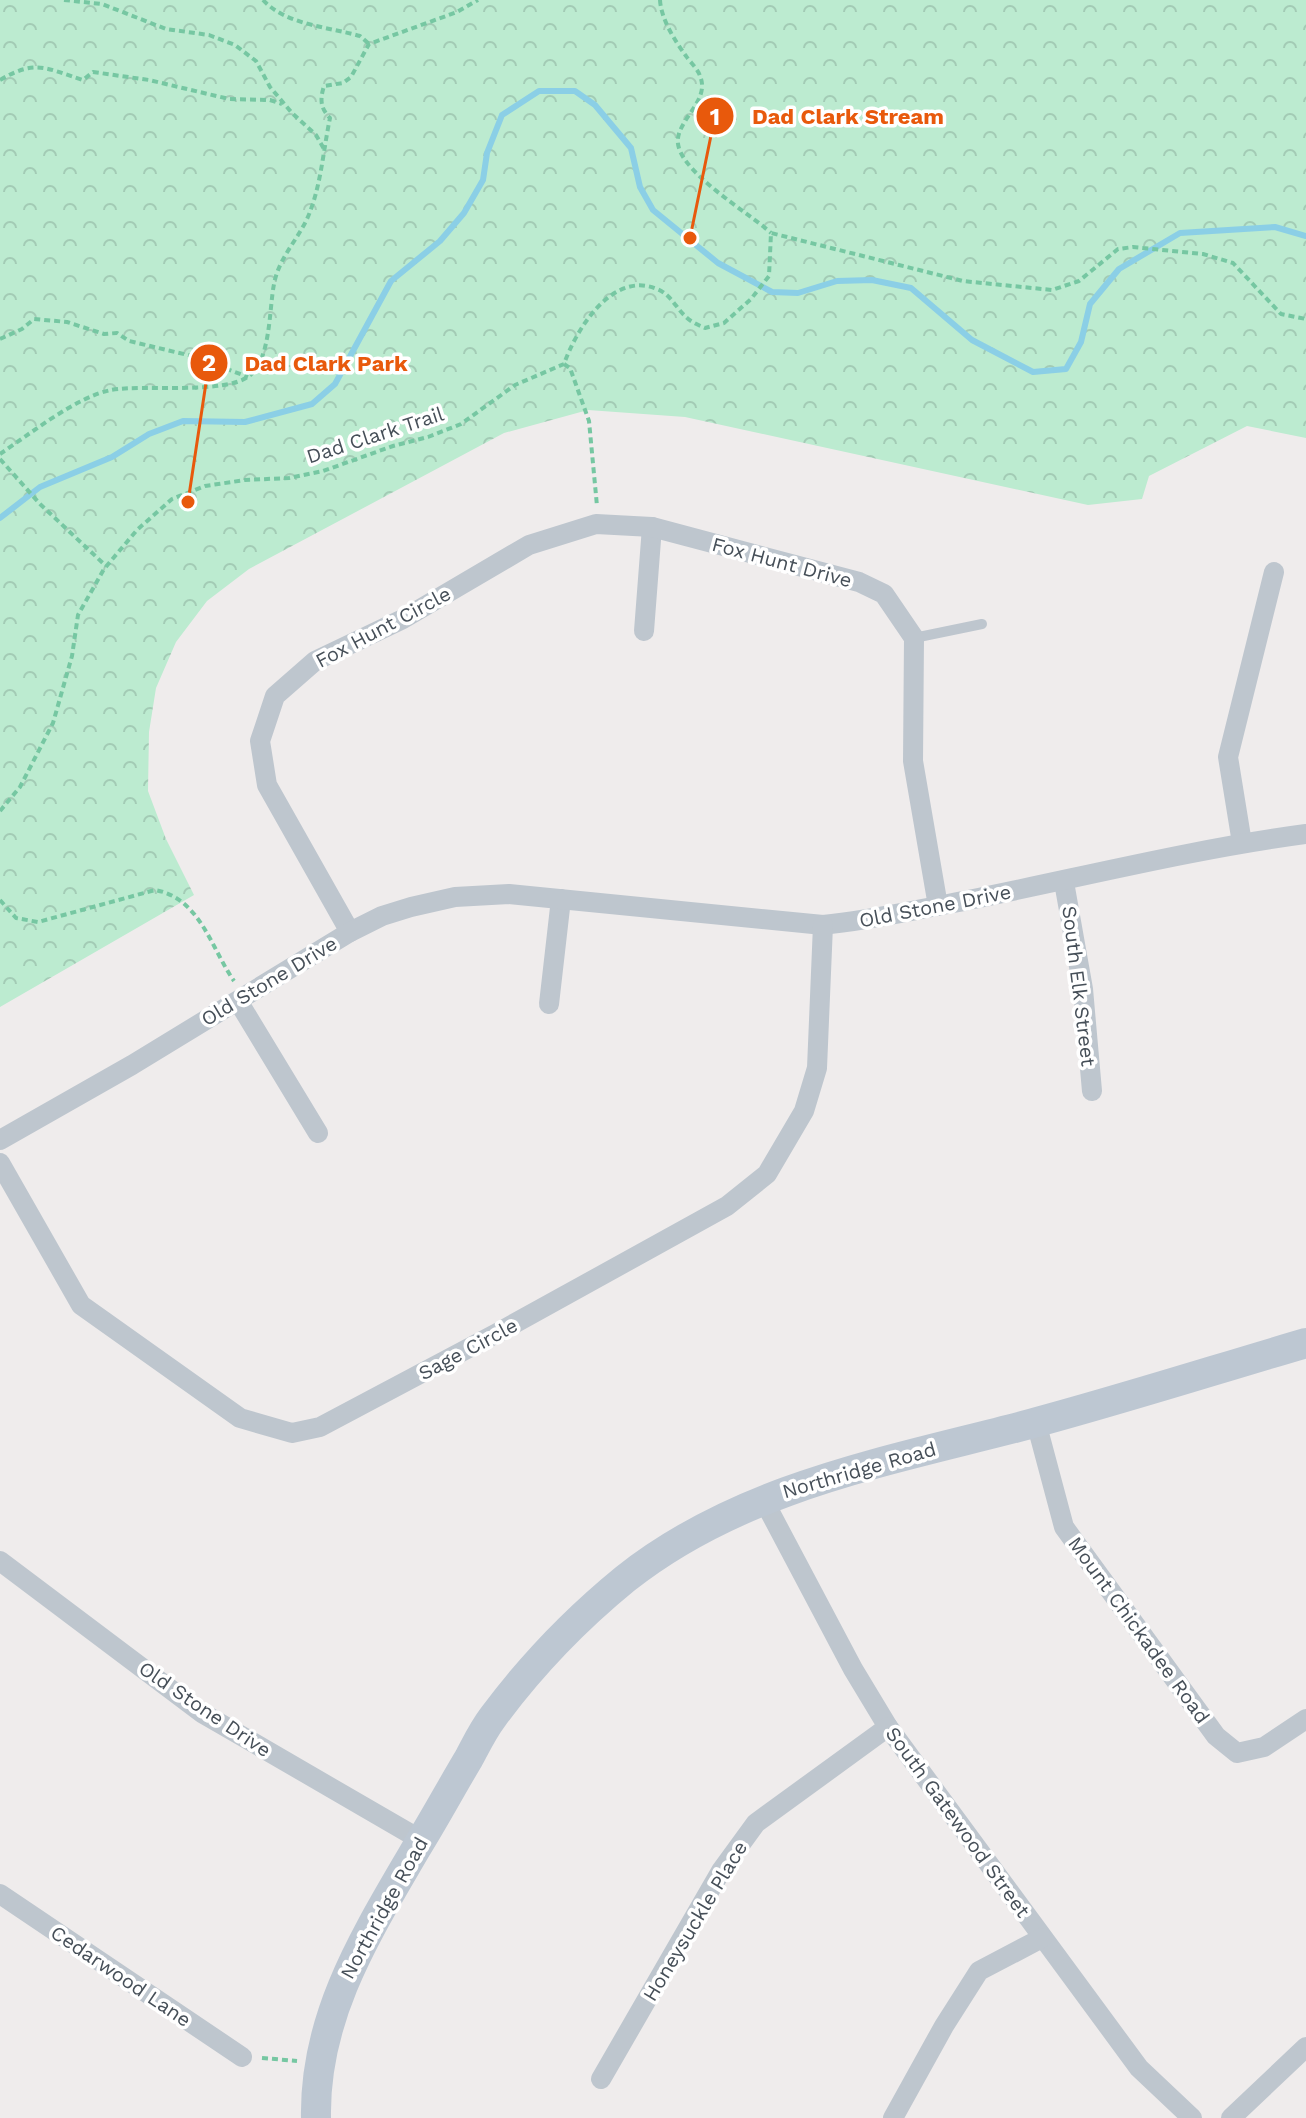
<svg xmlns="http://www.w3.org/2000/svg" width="1306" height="2118" font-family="'Work Sans',sans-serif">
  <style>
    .forest { fill: url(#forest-crowns) }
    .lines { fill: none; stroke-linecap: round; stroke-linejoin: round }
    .stream { stroke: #8bcfe6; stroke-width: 6 }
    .path { stroke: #76c7a2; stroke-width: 4; stroke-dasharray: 6 4; stroke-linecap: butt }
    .lane { stroke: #bec6ce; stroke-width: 10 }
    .street { stroke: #bec6ce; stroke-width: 20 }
    .secondary { stroke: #bdc7d2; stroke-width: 30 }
    .labels { text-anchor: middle; stroke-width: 7; stroke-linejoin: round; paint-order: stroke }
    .street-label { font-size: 20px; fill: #464f58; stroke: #fff }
    .leader { fill: none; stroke: #e8590c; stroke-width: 3 }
    .callout-dot { fill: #e8590c; stroke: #fff; stroke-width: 3 }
    .mark-label { font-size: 24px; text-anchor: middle; font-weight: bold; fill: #fff }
    .callout-label { font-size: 22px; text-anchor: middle; font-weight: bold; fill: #e8590c; stroke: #fff; stroke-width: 7; stroke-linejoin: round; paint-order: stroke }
  </style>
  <defs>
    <pattern id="forest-crowns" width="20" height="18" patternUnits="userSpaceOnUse" patternTransform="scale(2)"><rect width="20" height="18" fill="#bcebd0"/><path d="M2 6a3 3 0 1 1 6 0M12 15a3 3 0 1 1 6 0" fill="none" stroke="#a3cbb5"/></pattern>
  </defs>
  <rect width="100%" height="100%" fill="#efecec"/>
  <path class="forest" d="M 0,0 L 1306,0 L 1306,438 L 1247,426 L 1149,476 L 1142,499 L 1088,505 L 685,417 L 588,410 L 504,433 L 249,569 L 207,601 L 176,642 L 156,688 L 149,732 L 148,791 L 166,839 L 194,895 L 0,1007 Z"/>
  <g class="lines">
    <path class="stream" d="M 0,518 L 40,487 L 112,457 L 149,434 L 183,421 L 245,422 L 312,404 L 335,384 L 391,281 L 440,241 L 464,213 L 483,180 L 487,153 L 502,115 L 539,91 L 575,91 L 595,105 L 631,148 L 640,187 L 653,210 L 718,263 L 772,292 L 798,293 L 837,281 L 872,280 L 911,288 L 972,340 L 1033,372 L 1066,369 L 1081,342 L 1090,304 L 1119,269 L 1180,233 L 1275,227 L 1306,236"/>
    <g class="path">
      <path d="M 64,0 L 102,4 L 166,29 L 209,35 L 235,45 L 256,61 L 270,87 L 292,113 L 316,135 L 324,149"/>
      <path d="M 263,0 C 286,25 329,27 360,36 L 369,44"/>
      <path d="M 660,0 C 661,19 675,41 686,56 C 690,62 698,69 700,76 C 710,99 681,117 678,138 C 673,169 750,213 771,233"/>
      <path d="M 0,80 C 36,59 45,68 83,80 L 93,72 L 149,80 L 229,99 L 270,100 L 282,104"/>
      <path d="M 0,339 L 22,329 L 34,319 L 67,322 L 104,334 L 117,333 L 129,341 L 192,356 L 248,377"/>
      <path d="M 564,364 L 570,368 L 589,421 L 597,506"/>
      <path d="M 0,454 C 30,434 76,397 111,390 C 145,384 224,395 249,376 C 271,360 269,309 274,284 C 279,258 296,242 307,219 C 321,188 323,151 330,118 C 320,108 320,99 324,86 L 343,83 L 351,77 L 369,44 L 457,12 L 478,0"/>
      <path d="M 0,459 L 40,504 L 106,566"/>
      <path d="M 0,811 L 20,787 L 53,723 L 72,656 L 78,615 L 104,569 L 137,530 L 172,499 L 205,486 L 245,480 L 289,478 L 323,471 L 393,446 L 428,437 L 461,424 L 515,385 L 564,364 C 576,330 612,270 657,289 C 670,294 675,306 684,315 C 689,321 698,325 705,328 L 724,323 L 751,299 L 769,276 L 771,233 L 963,281 L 1052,290 L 1079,281 L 1118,249 L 1133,247 L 1203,254 L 1233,263 L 1281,314 L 1306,319"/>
      <path d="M 0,900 L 16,918 L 38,922 L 155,890 C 200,898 211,948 234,981"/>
      <path d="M 262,2058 L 297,2061"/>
    </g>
    <path class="lane" d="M 914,638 L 982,624"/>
    <g class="street">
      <path d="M 644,631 L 652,527"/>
      <path d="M 1242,843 L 1228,757 L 1274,572"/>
      <path d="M 1064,882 L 1083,989 L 1092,1091"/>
      <path d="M 350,932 L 267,785 L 260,741 L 275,696 L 315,661 L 403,619 L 529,545 L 596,524 L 652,527 L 859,582 L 884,594 L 914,638 L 913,761 L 938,906"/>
      <path d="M 238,1001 L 318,1133"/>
      <path d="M 549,1004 L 561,899"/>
      <path d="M 0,1140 L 132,1065 L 350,932 L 382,916 L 411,907 L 455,897 L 509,894 L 823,925 C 865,921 906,912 948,904 C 1067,881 1186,850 1306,834"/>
      <path d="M 0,1163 L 81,1305 L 240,1418 L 292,1433 L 320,1427 L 499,1332 L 727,1206 L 767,1174 L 804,1111 L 817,1068 L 823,925"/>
      <path d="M 1036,1422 L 1064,1527 L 1216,1736 L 1237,1753 L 1264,1747 L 1306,1719"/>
      <path d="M 763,1499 L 853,1669 L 888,1727 L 1139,2068 L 1192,2118"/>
      <path d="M 0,1561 L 202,1713 L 421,1840"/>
      <path d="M 0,1894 L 242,2057"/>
      <path d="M 601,2079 L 721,1871 L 756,1823 L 888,1727"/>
      <path d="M 893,2118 L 944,2026 L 979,1971 L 1042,1938"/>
      <path d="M 1231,2118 L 1306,2047"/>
    </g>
    <path class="secondary" d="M 316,2118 C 314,2015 367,1933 417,1847 C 435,1818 451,1788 469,1758 C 476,1745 483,1730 493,1717 C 530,1667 576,1619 625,1579 C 742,1486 890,1461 1030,1424 C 1123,1399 1214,1370 1306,1343"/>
  </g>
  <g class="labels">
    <g class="street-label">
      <text transform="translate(375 435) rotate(-18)" y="7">Dad Clark Trail</text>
      <text transform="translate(782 562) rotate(15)" y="7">Fox Hunt Drive</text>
      <text transform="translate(383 627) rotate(-28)" y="7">Fox Hunt Circle</text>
      <text transform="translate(935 906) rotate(-11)" y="7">Old Stone Drive</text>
      <text transform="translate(269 981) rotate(-31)" y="7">Old Stone Drive</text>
      <text transform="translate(1079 986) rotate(83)" y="7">South Elk Street</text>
      <text transform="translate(468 1349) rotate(-28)" y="7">Sage Circle</text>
      <text transform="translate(859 1470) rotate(-16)" y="7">Northridge Road</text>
      <text transform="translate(1139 1630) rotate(54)" y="7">Mount Chickadee Road</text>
      <text transform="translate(205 1709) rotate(34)" y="7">Old Stone Drive</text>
      <text transform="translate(958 1822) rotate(54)" y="7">South Gatewood Street</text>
      <text transform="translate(384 1908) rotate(-61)" y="7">Northridge Road</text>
      <text transform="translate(695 1921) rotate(-59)" y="7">Honeysuckle Place</text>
      <text transform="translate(121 1976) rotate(34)" y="7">Cedarwood Lane</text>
    </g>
  </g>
  <path class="leader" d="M690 238L715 116M188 502L209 363"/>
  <g class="callout-dot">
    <circle cx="690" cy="238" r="8"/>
    <circle cx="188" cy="502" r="8"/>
    <circle cx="715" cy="116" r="20"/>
    <circle cx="209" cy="363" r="20"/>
  </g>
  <g class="mark-label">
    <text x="715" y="125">1</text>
    <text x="209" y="371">2</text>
  </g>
  <g class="callout-label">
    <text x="848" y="124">Dad Clark Stream</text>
    <text x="326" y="371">Dad Clark Park</text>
  </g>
</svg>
